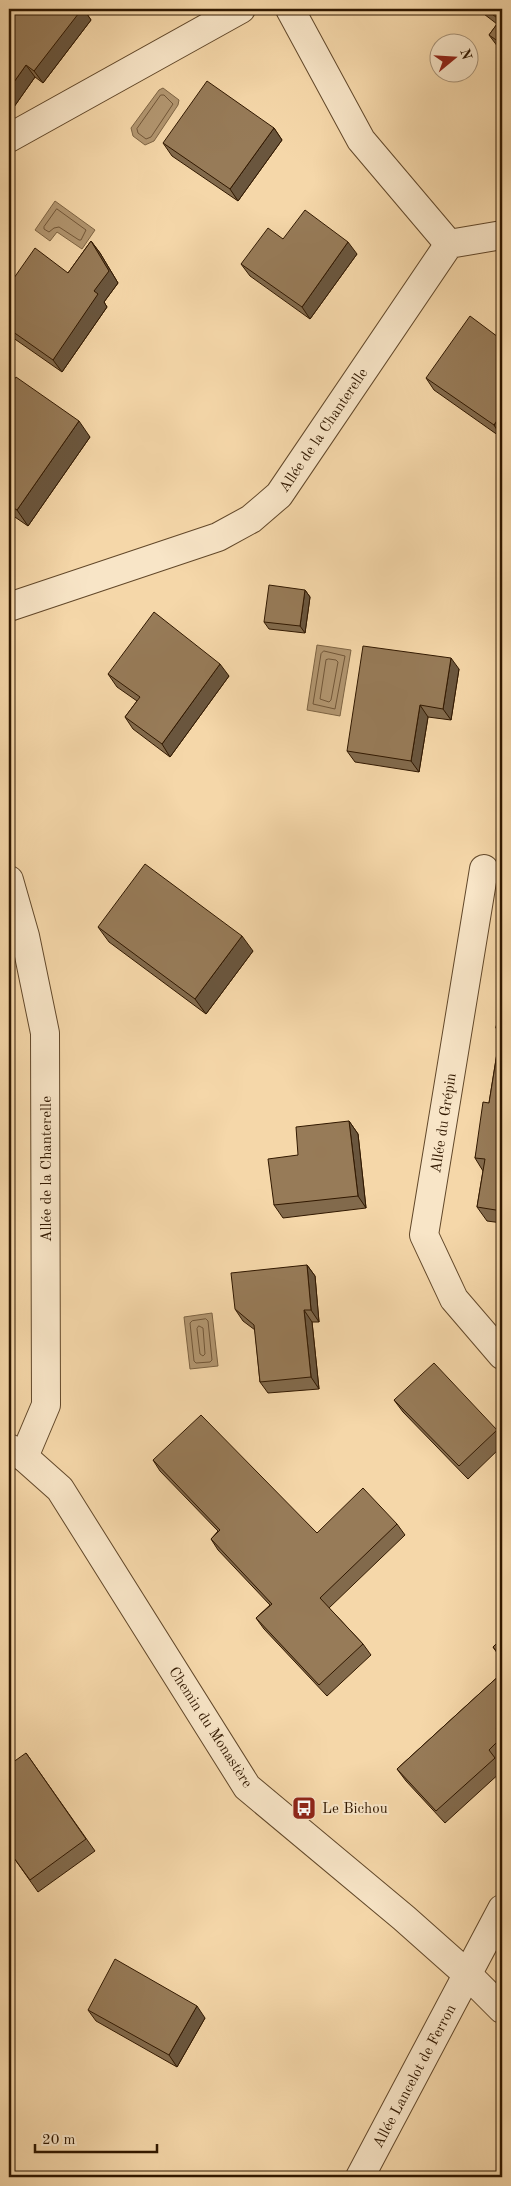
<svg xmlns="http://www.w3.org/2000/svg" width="511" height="2186" font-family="'Old Standard TT',serif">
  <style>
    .water { fill: #b29670; stroke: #7e6443 }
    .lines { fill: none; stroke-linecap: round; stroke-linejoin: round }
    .shore { stroke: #725738; stroke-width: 1 }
    .minor-casing { stroke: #62482a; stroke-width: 30 }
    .minor { stroke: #f8e5c7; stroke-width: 28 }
    .wall { fill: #826a4c; stroke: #311800 }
    .shaded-wall { fill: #6a563e; stroke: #311800 }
    .building { fill: #977b58; stroke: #311800 }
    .labels { text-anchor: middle; stroke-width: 4; stroke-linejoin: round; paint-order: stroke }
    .street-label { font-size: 15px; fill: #311800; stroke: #f8e5c7 }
    .poi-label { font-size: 15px; fill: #311800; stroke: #f8e5c7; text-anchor: start }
  </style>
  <rect width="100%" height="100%" fill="#f5d7a9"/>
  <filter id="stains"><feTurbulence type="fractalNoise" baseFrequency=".004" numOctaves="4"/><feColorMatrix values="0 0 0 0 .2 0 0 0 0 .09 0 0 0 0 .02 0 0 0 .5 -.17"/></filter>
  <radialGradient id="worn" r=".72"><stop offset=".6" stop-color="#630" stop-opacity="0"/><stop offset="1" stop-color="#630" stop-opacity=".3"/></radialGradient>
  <g class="water">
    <path d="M 163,88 L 179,100 L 178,105 L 154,141 L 145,145 L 133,136 L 131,128 L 159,90 Z"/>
    <path d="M 55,201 L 95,230 L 82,249 L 57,232 L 50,241 L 35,230 Z"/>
    <path d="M 317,645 L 351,650 L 340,716 L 307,710 Z"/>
    <path d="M 212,1313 L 218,1366 L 190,1369 L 184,1317 Z"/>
  </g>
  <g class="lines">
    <g class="shore">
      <path d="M 161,95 L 164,95 L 173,104 L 151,137 L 146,139 L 138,133 L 137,129 Z"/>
      <path d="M 57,209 L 86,230 L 81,240 L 79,240 L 59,227 L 54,228 L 49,232 L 44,229 L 44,227 Z"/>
      <path d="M 324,651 L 345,656 L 335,709 L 313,704 L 321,654 Z"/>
      <path d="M 329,659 L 336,660 L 338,662 L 331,700 L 329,702 L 320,699 L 326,660 Z"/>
      <path d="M 206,1319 L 208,1321 L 212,1360 L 210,1362 L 196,1363 L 194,1361 L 190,1323 L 192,1321 Z"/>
      <path d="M 199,1326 L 203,1328 L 205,1354 L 203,1356 L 200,1354 L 197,1329 Z"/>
    </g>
    <g class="minor-casing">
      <g id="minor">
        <path d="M 290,9 L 361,140 L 449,244"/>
        <path d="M 9,138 L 241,9"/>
        <path d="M 9,607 L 218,537 L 251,519 L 279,495 L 449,244 L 502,235"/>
        <path d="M 484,869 L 424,1235 L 454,1299 L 502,1355"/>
        <path d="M 9,880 L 25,936 L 45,1033 L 46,1405 L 24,1457"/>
        <path d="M 9,1448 L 24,1457 L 60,1489 L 247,1787 L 404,1918 L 467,1974 L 502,2009"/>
        <path d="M 360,2177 L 502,1909"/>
      </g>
    </g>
    <use href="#minor" class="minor"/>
  </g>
  <g class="wall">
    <path d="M 9,9 L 87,9 L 85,11 L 91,20 L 43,83 L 35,77 L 9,114 Z"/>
    <path d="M 478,9 L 502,9 L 502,50 L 498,47 L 489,35 L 497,24 L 480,11 Z"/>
    <path d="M 274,128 L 282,140 L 238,201 L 172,156 L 163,143 Z"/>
    <path d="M 283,239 L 357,254 L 310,319 L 250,276 L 241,264 Z"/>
    <path d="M 91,241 L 100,253 L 118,283 L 104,302 L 107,307 L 62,372 L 9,335 L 9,285 L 68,273 Z"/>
    <path d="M 502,340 L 502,438 L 434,390 L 426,378 Z"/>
    <path d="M 9,387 L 90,437 L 28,526 L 9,513 Z"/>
    <path d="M 305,590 L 310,597 L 305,633 L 269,629 L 264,622 Z"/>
    <path d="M 459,669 L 451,720 L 428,717 L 419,772 L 355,762 L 347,751 Z"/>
    <path d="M 108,674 L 229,676 L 170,757 L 133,729 L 125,717 L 137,701 L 117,687 Z"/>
    <path d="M 98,927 L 253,951 L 206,1014 L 109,942 Z"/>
    <path d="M 502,993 L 502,1223 L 487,1221 L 477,1207 L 483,1171 L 475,1158 L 489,1103 L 500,1034 L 496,1028 Z"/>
    <path d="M 349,1121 L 358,1134 L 366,1208 L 283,1218 L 274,1205 L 298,1155 Z"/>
    <path d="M 307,1265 L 315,1276 L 319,1322 L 312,1322 L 319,1389 L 268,1393 L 260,1382 L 255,1330 L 243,1321 L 235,1309 Z"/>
    <path d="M 394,1400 L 497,1430 L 502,1437 L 502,1446 L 468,1479 L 403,1412 Z"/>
    <path d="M 153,1460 L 317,1533 L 397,1524 L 405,1535 L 329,1608 L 363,1644 L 371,1655 L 327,1696 L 264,1629 L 256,1618 L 270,1605 L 218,1550 L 211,1539 L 218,1531 L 160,1471 Z"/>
    <path d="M 502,1638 L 502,1660 L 493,1647 Z"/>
    <path d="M 502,1673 L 502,1758 L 498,1762 L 502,1768 L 502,1771 L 445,1823 L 406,1781 L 397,1769 Z"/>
    <path d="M 26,1753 L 95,1851 L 38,1892 L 9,1851 Z"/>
    <path d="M 88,2010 L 205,2018 L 177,2067 L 96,2021 Z"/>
  </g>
  <g class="shaded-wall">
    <path d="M 79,9 L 87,9 L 85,11 L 91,20 L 43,83 L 34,71 Z"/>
    <path d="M 26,65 L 35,77 L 9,114 L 9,89 Z"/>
    <path d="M 274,128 L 282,140 L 238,201 L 230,189 Z"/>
    <path d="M 91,241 L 100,253 L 118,283 L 104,302 L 107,307 L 62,372 L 53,360 L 94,291 Z"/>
    <path d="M 348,242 L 357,254 L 310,319 L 302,307 Z"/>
    <path d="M 502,413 L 502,438 L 494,425 Z"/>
    <path d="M 79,421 L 90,437 L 28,526 L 17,510 Z"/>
    <path d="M 305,590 L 310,597 L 305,633 L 300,626 Z"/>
    <path d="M 451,658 L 459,669 L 451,720 L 443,709 Z"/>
    <path d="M 220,664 L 229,676 L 170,757 L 162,744 Z"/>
    <path d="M 420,705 L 428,717 L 419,772 L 411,761 Z"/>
    <path d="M 242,936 L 253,951 L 206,1014 L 195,999 Z"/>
    <path d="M 349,1121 L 358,1134 L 366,1208 L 358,1196 Z"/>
    <path d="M 307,1265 L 315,1276 L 319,1322 L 311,1310 Z"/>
    <path d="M 304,1310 L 312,1322 L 319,1389 L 311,1377 Z"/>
    <path d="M 197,2006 L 205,2018 L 177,2067 L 169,2055 Z"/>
  </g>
  <g class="building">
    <path d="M 9,9 L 82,9 L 34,71 L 26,65 L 9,89 Z"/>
    <path d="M 485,9 L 502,9 L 502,44 L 489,35 L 500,20 Z"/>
    <path d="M 207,81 L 274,128 L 230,189 L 163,143 Z"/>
    <path d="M 305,210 L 348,242 L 302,307 L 241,264 L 268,228 L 283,239 Z"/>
    <path d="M 91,241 L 109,271 L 94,291 L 98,294 L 53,360 L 9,329 L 9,285 L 35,248 L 68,273 Z"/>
    <path d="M 470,316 L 502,340 L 502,413 L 494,425 L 426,378 Z"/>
    <path d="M 16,377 L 79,421 L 17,510 L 9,505 L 9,387 Z"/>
    <path d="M 269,585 L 305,590 L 300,626 L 264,622 Z"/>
    <path d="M 154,612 L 220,664 L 162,744 L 125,717 L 140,697 L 108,674 Z"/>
    <path d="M 363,646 L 451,658 L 443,709 L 420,705 L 411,761 L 347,751 Z"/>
    <path d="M 145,864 L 242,936 L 195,999 L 98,927 Z"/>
    <path d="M 502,993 L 502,1211 L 477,1207 L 485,1159 L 475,1158 L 483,1102 L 489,1103 L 501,1029 L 496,1028 Z"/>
    <path d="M 349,1121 L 358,1196 L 274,1205 L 268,1159 L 298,1155 L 296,1127 Z"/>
    <path d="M 307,1265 L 311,1310 L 304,1310 L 311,1377 L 260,1382 L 254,1325 L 235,1309 L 231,1273 Z"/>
    <path d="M 434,1363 L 497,1430 L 459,1466 L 394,1400 Z"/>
    <path d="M 201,1415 L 317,1533 L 363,1488 L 397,1524 L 320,1598 L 363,1644 L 319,1685 L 256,1618 L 272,1604 L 211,1539 L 220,1530 L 153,1460 Z"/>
    <path d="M 502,1638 L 502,1658 L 493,1647 Z"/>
    <path d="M 502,1673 L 502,1722 L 496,1728 L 502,1735 L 502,1737 L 489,1750 L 495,1758 L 436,1811 L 397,1769 Z"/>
    <path d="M 26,1753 L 86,1839 L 30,1880 L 9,1851 L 9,1765 Z"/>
    <path d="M 115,1959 L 197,2006 L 169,2055 L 88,2010 Z"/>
  </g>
  <defs>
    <g id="bus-square" transform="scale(1.25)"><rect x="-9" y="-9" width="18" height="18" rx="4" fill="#8f2418" stroke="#f8e5c7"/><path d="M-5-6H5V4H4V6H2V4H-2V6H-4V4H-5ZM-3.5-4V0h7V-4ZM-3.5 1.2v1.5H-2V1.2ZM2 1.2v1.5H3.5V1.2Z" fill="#fff"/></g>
  </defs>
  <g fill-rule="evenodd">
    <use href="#bus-square" x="304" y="1808"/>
  </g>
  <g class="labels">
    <g class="street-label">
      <text transform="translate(323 430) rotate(-56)" y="5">Allée de la Chanterelle</text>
      <text transform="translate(443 1123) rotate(-81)" y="5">Allée du Grépin</text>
      <text transform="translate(46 1169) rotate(-90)" y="5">Allée de la Chanterelle</text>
      <text transform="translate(211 1727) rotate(57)" y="5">Chemin du Monastère</text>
      <text transform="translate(414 2076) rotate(-62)" y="5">Allée Lancelot de Ferron</text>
    </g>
    <g class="poi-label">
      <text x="322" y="1813">Le Bichou</text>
    </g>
  </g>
  <rect width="511" height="2186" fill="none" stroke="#f5d7a9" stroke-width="30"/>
  <rect x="10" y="10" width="491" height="2166" fill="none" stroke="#311800" stroke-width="2.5"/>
  <rect x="15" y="15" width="481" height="2156" fill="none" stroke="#311800"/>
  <g transform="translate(454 58) rotate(72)"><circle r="24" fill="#f8e5c7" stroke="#a89377"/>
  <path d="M0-4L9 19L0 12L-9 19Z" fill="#8f2418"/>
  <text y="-8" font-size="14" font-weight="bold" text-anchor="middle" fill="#311800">N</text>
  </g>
  <path d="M35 2144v8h122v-8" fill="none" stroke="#311800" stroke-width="2.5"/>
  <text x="42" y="2144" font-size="15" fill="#311800" stroke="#f8e5c7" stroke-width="4" paint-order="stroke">20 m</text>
  <rect width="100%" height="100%" filter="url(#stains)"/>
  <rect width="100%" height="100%" fill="url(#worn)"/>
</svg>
